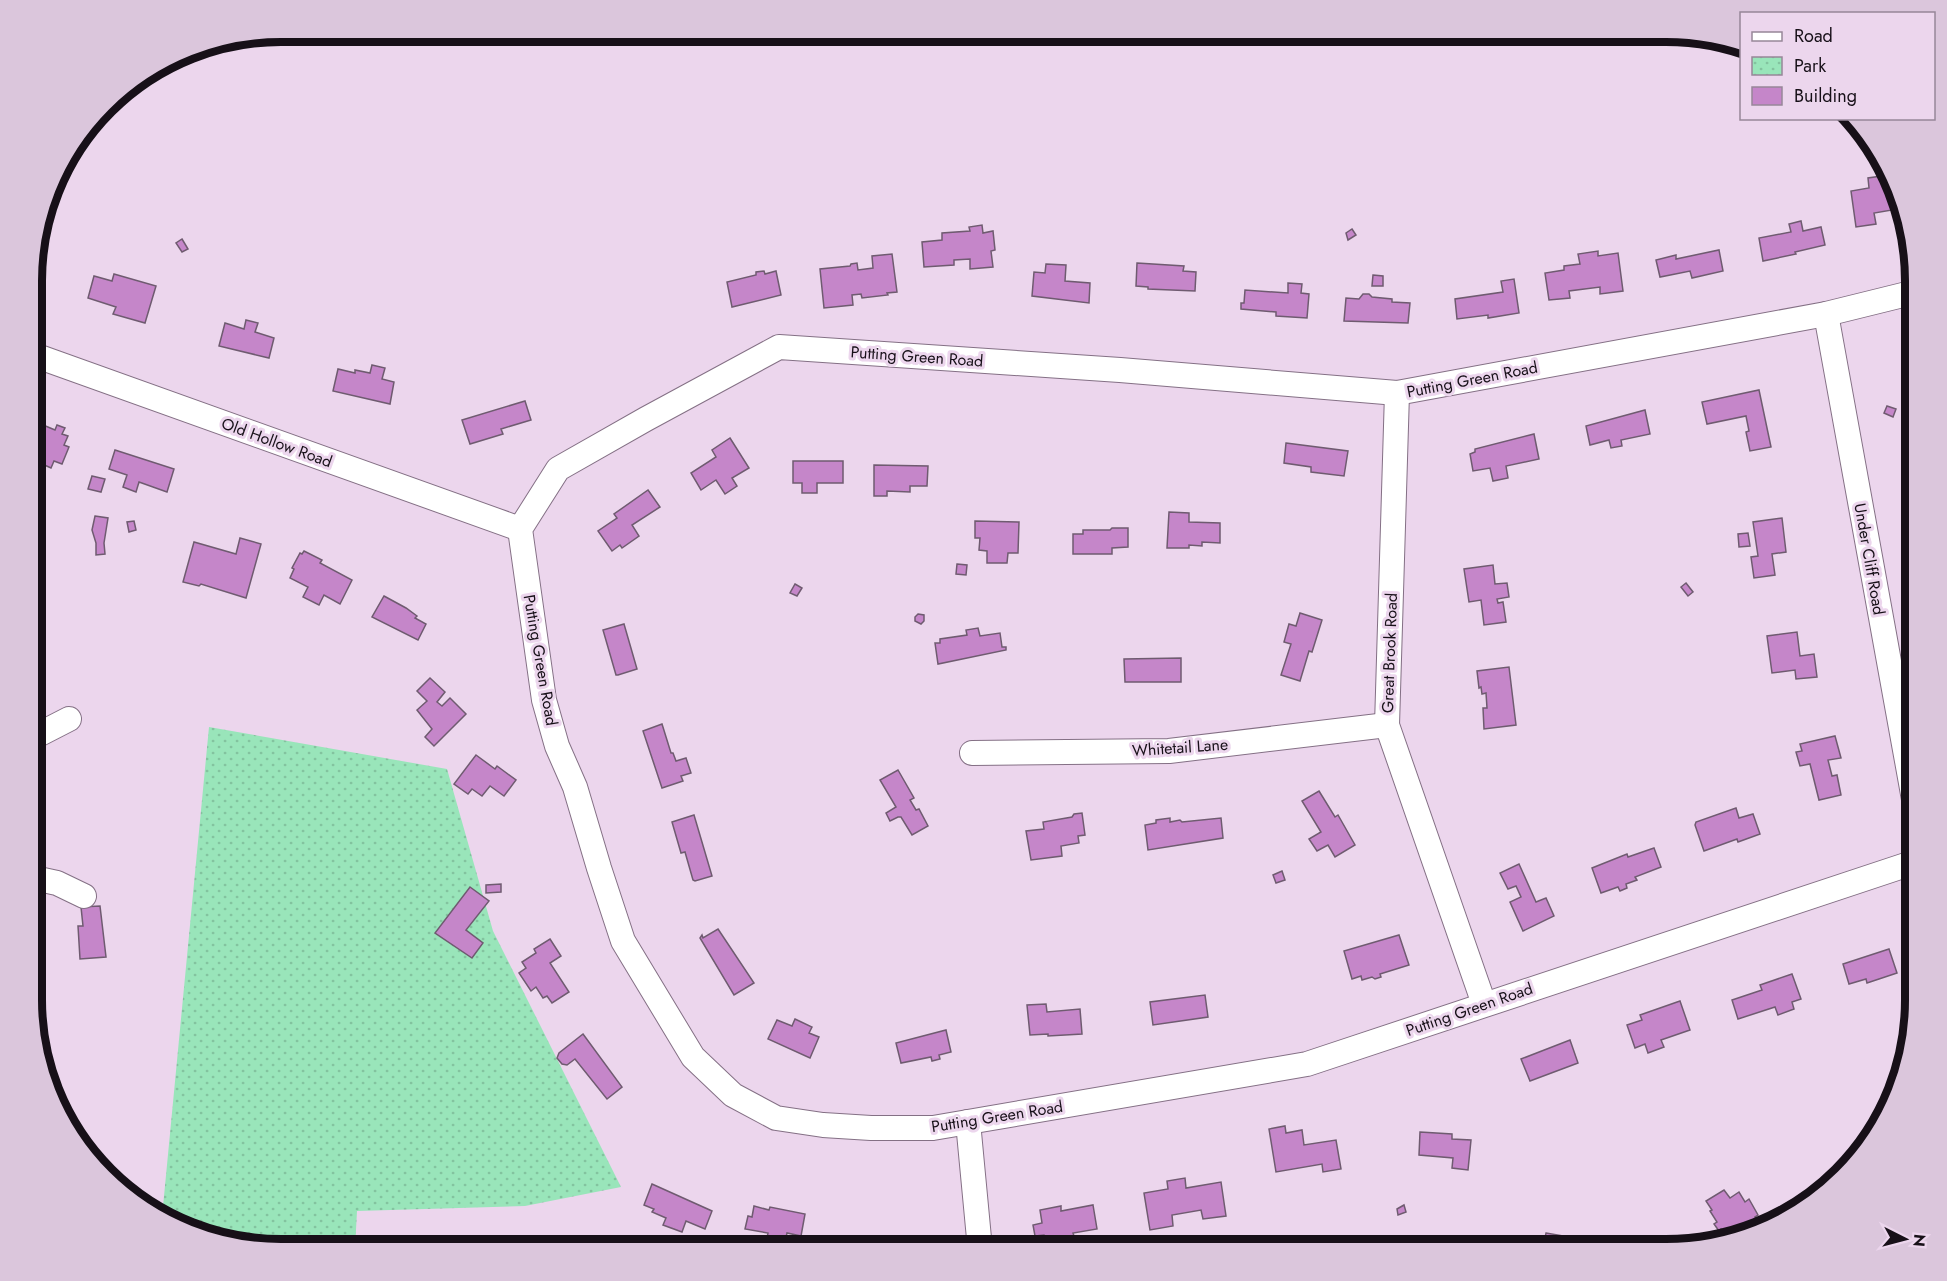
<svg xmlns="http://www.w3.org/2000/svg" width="1947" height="1281" font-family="Jost,sans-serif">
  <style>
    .park { fill: url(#park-dots) }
    .building { fill: #c586c9; stroke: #6f5b70; stroke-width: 1.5 }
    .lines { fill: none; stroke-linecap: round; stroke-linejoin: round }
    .minor-casing { stroke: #847085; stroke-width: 26 }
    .minor { stroke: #fff; stroke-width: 24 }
    .labels { text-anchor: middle; stroke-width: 6; stroke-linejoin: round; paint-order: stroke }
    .street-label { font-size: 16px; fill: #171018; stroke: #ecd6ed }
    .rim { fill: none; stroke: #171018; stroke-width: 8 }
  </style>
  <defs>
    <pattern id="park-dots" width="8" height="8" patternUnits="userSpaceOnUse" patternTransform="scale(1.5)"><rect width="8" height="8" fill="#99e5ba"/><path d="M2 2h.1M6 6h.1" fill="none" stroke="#83c39f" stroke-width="1.8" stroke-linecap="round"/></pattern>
  </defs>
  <rect width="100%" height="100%" fill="#ecd6ed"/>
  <path class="park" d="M 209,727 L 447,769 L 493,931 L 621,1187 L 525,1206 L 357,1211 L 355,1249 L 281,1249 L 201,1236 L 162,1217 Z"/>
  <g class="building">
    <path d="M 1888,175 L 1890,187 L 1891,187 L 1898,209 L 1874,213 L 1876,224 L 1856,227 L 1851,191 L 1869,188 L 1868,178 Z"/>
    <path d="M 1801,221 L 1803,231 L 1821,227 L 1825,245 L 1795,252 L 1796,254 L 1763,261 L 1759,238 L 1791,232 L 1789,224 Z"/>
    <path d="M 982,225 L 983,233 L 993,231 L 995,250 L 991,251 L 993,267 L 970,269 L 970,259 L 954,260 L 954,265 L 924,267 L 922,242 L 942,240 L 942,233 L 970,231 L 969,227 Z"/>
    <path d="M 1352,229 L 1356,235 L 1348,240 L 1346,233 Z"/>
    <path d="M 182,239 L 188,249 L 182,252 L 176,243 Z"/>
    <path d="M 1719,250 L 1723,271 L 1692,278 L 1690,271 L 1660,277 L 1656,260 L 1676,255 L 1676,259 Z"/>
    <path d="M 1598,251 L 1598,256 L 1618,253 L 1623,291 L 1600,294 L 1600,287 L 1569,291 L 1570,298 L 1549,300 L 1545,273 L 1564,270 L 1564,266 L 1580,264 L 1578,254 Z"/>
    <path d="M 892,254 L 897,292 L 887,293 L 888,295 L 862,298 L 861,294 L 852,295 L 853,305 L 824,308 L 820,269 L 850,266 L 851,264 L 857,263 L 858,270 L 873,268 L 872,256 Z"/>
    <path d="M 34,255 L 45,257 L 42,278 L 34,277 Z"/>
    <path d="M 1137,263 L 1184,266 L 1183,271 L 1196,272 L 1195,291 L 1148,289 L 1148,287 L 1136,286 Z"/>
    <path d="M 1046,264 L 1066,265 L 1065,281 L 1090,283 L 1089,303 L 1032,296 L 1034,272 L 1045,273 Z"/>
    <path d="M 764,271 L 765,274 L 776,271 L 781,295 L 732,307 L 727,282 L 756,275 L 756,272 Z"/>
    <path d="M 114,274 L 156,286 L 145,323 L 113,314 L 116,307 L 88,298 L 94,276 L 112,281 Z"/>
    <path d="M 1373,275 L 1383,276 L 1383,286 L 1372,286 Z"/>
    <path d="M 1514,279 L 1519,313 L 1488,318 L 1488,315 L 1457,319 L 1455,299 L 1503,292 L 1501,281 Z"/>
    <path d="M 1288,283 L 1302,284 L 1301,293 L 1309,294 L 1307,318 L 1276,316 L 1276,312 L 1241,309 L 1241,303 L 1244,303 L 1245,290 L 1288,293 Z"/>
    <path d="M 1363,294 L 1369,294 L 1372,297 L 1392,299 L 1392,302 L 1410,303 L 1408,323 L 1344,321 L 1346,298 L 1359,299 Z"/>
    <path d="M 246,320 L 258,323 L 255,332 L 274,338 L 269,358 L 219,346 L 225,323 L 244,329 Z"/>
    <path d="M 372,365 L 385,368 L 382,379 L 394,382 L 390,404 L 333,391 L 338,369 L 355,373 L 355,370 L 370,373 Z"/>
    <path d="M 1759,390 L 1771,447 L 1750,451 L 1746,432 L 1749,431 L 1746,416 L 1707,424 L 1702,402 Z"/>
    <path d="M 525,401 L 531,420 L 501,429 L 503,434 L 470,444 L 462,420 Z"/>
    <path d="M 1887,406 L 1896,409 L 1893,417 L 1884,413 Z"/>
    <path d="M 1645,410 L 1650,434 L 1621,440 L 1622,446 L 1611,448 L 1609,440 L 1590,445 L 1586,426 Z"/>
    <path d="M 34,415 L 38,416 L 36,422 L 55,430 L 57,425 L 65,428 L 62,434 L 68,436 L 64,445 L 69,447 L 62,464 L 54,461 L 51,468 L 40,463 L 43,455 L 36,452 L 34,454 Z"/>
    <path d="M 1534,434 L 1539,459 L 1506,466 L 1508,478 L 1493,481 L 1490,468 L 1473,471 L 1470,454 L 1475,452 L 1475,449 Z"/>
    <path d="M 730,438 L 749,468 L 732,478 L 737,486 L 725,494 L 716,480 L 701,490 L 691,473 L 716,457 L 712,450 Z"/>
    <path d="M 1286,443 L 1348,451 L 1344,476 L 1311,472 L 1311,467 L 1284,463 Z"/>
    <path d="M 115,450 L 174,469 L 167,492 L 139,482 L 136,492 L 123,487 L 127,475 L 109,469 Z"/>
    <path d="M 793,461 L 843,461 L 843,483 L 817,483 L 817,493 L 802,493 L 802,483 L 793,483 Z"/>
    <path d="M 874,465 L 928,466 L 927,486 L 910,486 L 910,492 L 887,491 L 887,496 L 874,496 Z"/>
    <path d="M 92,476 L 105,479 L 101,492 L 88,489 Z"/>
    <path d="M 648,490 L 660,507 L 632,525 L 639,536 L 622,548 L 620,545 L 612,551 L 598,531 L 617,518 L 614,514 Z"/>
    <path d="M 1169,512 L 1189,513 L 1189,522 L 1220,523 L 1220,543 L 1202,542 L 1202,546 L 1189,545 L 1189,548 L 1167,548 Z"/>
    <path d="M 95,516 L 108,518 L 104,543 L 105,554 L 96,555 L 96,543 L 92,530 Z"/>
    <path d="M 1782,518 L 1786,552 L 1772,554 L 1775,575 L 1754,578 L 1751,557 L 1758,556 L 1753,522 Z"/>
    <path d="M 134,521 L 136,530 L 129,532 L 127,522 Z"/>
    <path d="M 975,521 L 1019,522 L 1018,553 L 1008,553 L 1007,563 L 987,563 L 987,551 L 979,550 L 980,538 L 975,538 Z"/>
    <path d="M 1112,528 L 1128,528 L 1128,547 L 1112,548 L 1112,554 L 1073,554 L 1073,534 L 1083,534 L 1083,530 L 1110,530 Z"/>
    <path d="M 1748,533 L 1750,546 L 1739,547 L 1738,534 Z"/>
    <path d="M 240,538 L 261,544 L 246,598 L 201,584 L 199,586 L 183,582 L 194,542 L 236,554 Z"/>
    <path d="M 304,551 L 322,560 L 320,563 L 352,580 L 340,604 L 324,595 L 319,605 L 303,597 L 308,587 L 290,578 L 294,569 L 292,568 L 300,553 L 302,554 Z"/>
    <path d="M 957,564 L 967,565 L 966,575 L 956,574 Z"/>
    <path d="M 1493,565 L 1495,584 L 1507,583 L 1509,597 L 1497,599 L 1498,603 L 1503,602 L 1506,622 L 1484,625 L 1481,600 L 1469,602 L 1464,569 Z"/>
    <path d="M 1686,583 L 1693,592 L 1688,596 L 1681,587 Z"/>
    <path d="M 795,584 L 802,588 L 797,596 L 790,593 Z"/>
    <path d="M 384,596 L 406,608 L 417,616 L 415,618 L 426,624 L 418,640 L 372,617 Z"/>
    <path d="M 1300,613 L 1322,620 L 1312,652 L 1309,651 L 1300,681 L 1281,675 L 1291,644 L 1284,642 L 1289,624 L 1296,626 Z"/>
    <path d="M 918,614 L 924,615 L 924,621 L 921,624 L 915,621 L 915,617 Z"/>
    <path d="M 624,624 L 637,669 L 618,675 L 616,675 L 603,630 Z"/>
    <path d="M 978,628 L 980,636 L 1000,633 L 1002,647 L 1006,647 L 1006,650 L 938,664 L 935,643 L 940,643 L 940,639 L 967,635 L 966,630 Z"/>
    <path d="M 1797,632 L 1800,656 L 1814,654 L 1817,677 L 1796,679 L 1795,670 L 1772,673 L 1767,636 Z"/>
    <path d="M 1181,658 L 1181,682 L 1125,682 L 1124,659 Z"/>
    <path d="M 1509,667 L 1516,725 L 1484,729 L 1483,708 L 1487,708 L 1486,693 L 1482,694 L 1481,687 L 1479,688 L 1477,671 Z"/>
    <path d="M 430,678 L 445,692 L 437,702 L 442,706 L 450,698 L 466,714 L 434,746 L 425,737 L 432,729 L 417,710 L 427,701 L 417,691 Z"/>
    <path d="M 662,724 L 671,753 L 673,753 L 676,761 L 686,758 L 691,773 L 681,776 L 683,781 L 662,788 L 643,731 Z"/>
    <path d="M 1835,736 L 1841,758 L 1828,760 L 1832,776 L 1837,775 L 1841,795 L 1819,800 L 1810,764 L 1800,766 L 1796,752 L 1802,751 L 1800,744 Z"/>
    <path d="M 476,755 L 495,769 L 497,766 L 516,780 L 504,796 L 490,786 L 482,796 L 472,789 L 468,794 L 454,784 Z"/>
    <path d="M 898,770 L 914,798 L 910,800 L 916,810 L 919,809 L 928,826 L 912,835 L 901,817 L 898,817 L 890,821 L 886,813 L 896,807 L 880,780 Z"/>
    <path d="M 1319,791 L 1335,817 L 1338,815 L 1355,845 L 1335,857 L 1328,845 L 1317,851 L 1309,839 L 1321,832 L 1302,801 Z"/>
    <path d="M 1736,808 L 1739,818 L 1753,814 L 1760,834 L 1738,842 L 1737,839 L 1704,851 L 1695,825 L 1696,822 Z"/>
    <path d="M 1082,813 L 1085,835 L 1078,836 L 1079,843 L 1061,846 L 1062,856 L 1031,860 L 1026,831 L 1044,829 L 1043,822 L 1072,817 L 1074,814 Z"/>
    <path d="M 694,815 L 712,876 L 695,881 L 693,880 L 685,852 L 681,853 L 672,822 Z"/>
    <path d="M 1170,818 L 1170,822 L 1180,820 L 1182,822 L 1221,818 L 1223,838 L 1148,850 L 1145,825 L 1156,823 L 1156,820 Z"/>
    <path d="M 1654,848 L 1661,867 L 1635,877 L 1637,880 L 1626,884 L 1627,888 L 1620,891 L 1618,887 L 1601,893 L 1592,868 L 1627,854 L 1628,857 Z"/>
    <path d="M 1519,864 L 1536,902 L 1546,898 L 1554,916 L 1523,931 L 1510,902 L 1521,897 L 1516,886 L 1508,889 L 1500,873 Z"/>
    <path d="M 1282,871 L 1285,880 L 1276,883 L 1273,875 Z"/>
    <path d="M 501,884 L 501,892 L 486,893 L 486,885 Z"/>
    <path d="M 470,887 L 489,901 L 466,930 L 483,943 L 472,958 L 435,933 Z"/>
    <path d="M 100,906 L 106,957 L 80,959 L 78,926 L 83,926 L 81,907 Z"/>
    <path d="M 38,923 L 45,947 L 39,949 L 41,956 L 34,958 L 34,924 Z"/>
    <path d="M 718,929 L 754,983 L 734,995 L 700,938 L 702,935 L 703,938 Z"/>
    <path d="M 1399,935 L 1409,965 L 1380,974 L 1381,977 L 1375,979 L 1372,977 L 1362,980 L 1361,976 L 1352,979 L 1344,951 Z"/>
    <path d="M 550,939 L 561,956 L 550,963 L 569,992 L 552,1003 L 547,996 L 543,998 L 536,987 L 531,991 L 519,973 L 526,968 L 522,962 L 536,953 L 534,949 Z"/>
    <path d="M 1889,949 L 1897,973 L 1867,983 L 1866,979 L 1849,984 L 1843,964 Z"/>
    <path d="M 1792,974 L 1801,999 L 1792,1002 L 1794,1009 L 1778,1015 L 1775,1007 L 1738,1019 L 1732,1000 L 1762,990 L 1760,985 Z"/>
    <path d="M 1205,995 L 1208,1017 L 1153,1025 L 1150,1002 Z"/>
    <path d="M 1680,1001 L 1690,1030 L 1661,1040 L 1664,1047 L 1648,1053 L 1645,1044 L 1635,1048 L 1627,1025 L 1642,1020 L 1640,1015 Z"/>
    <path d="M 1046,1004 L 1047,1012 L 1080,1009 L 1082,1034 L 1048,1036 L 1048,1034 L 1030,1035 L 1027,1005 Z"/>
    <path d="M 795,1019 L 812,1027 L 809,1033 L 819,1037 L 810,1058 L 768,1039 L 777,1020 L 792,1026 Z"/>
    <path d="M 946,1030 L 951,1052 L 939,1055 L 940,1059 L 932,1061 L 931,1057 L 901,1063 L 896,1043 Z"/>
    <path d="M 583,1034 L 622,1087 L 607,1099 L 575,1059 L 567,1065 L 562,1064 L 557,1058 L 559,1053 Z"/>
    <path d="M 1570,1040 L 1578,1063 L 1530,1081 L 1521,1059 Z"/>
    <path d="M 1285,1126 L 1286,1133 L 1302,1130 L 1304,1145 L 1336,1140 L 1341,1169 L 1323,1172 L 1322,1164 L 1276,1172 L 1269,1129 Z"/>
    <path d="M 1420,1132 L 1452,1134 L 1452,1139 L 1471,1140 L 1468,1170 L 1452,1168 L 1453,1158 L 1419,1155 Z"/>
    <path d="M 1185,1178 L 1186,1188 L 1221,1182 L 1226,1216 L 1203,1219 L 1201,1210 L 1172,1215 L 1173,1226 L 1150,1230 L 1144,1193 L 1168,1189 L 1167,1181 Z"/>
    <path d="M 652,1184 L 712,1211 L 705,1229 L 686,1221 L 682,1232 L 663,1225 L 666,1218 L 652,1212 L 654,1209 L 644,1205 Z"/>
    <path d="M 1724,1190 L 1730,1198 L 1739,1192 L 1745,1202 L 1749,1199 L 1758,1215 L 1755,1217 L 1761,1225 L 1726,1236 L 1721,1229 L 1719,1231 L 1714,1224 L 1717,1222 L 1710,1211 L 1712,1210 L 1706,1201 Z"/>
    <path d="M 1093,1205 L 1097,1229 L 1073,1233 L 1074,1236 L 1066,1237 L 1066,1241 L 1046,1245 L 1044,1235 L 1035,1236 L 1033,1225 L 1042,1223 L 1040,1210 L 1061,1206 L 1061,1211 Z"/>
    <path d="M 1404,1205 L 1406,1212 L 1398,1215 L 1397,1209 Z"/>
    <path d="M 754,1206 L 769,1210 L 770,1207 L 805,1214 L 801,1236 L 787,1233 L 784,1247 L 766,1243 L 768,1233 L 745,1229 L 748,1216 L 752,1217 Z"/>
    <path d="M 1546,1233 L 1581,1239 L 1580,1249 L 1540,1249 L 1541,1242 L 1544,1243 Z"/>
    <path d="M 921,1238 L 923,1249 L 852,1249 Z"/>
  </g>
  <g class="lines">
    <g class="minor-casing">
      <g id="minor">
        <path d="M 1915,292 L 1826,314 L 1397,393 L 1120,370 L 779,347 L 646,419 L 558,469 L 520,529 L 544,700 L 557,746 L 575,787 L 599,868 L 623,941 L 693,1057 L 733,1095 L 776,1118 L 823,1125 L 871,1128 L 933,1128 L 1307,1064 L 1915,862"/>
        <path d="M 1826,314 L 1915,805"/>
        <path d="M 34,355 L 520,529"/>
        <path d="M 1397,393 L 1387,725 L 1484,1004"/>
        <path d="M 34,737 L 69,719"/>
        <path d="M 972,753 L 1169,751 L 1387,725"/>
        <path d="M 34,878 L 57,883 L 84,896"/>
        <path d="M 968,1122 L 980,1249"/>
      </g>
    </g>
    <use href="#minor" class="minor"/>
  </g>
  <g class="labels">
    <g class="street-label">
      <text transform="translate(917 356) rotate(4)" y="6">Putting Green Road</text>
      <text transform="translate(1472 379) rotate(-11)" y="6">Putting Green Road</text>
      <text transform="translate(277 442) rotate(20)" y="6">Old Hollow Road</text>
      <text transform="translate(1870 559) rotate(80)" y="6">Under Cliff Road</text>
      <text transform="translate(1389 653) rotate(-88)" y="6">Great Brook Road</text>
      <text transform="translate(541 660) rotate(80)" y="6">Putting Green Road</text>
      <text transform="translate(1180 747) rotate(-4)" y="6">Whitetail Lane</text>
      <text transform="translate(1469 1009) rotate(-19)" y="6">Putting Green Road</text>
      <text transform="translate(997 1116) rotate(-9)" y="6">Putting Green Road</text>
    </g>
  </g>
  <path d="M0 0H1947V1281H0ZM281 42H1666A239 239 0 0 1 1905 281V1000A239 239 0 0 1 1666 1239H281A239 239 0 0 1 42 1000V281A239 239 0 0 1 281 42Z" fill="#dbc6dc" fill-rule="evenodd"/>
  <path class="rim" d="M281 42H1666A239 239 0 0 1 1905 281V1000A239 239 0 0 1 1666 1239H281A239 239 0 0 1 42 1000V281A239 239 0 0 1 281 42Z"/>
  <rect x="1740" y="12" width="195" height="108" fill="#ecd6ed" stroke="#978798" stroke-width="1.5"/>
  <rect x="1752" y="32" width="30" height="9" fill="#ffffff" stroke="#978798" stroke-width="1.5"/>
  <text x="1794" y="42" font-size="18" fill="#171018">Road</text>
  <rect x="1752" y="57" width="30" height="18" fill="url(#park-dots)" stroke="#978798" stroke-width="1.5"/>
  <text x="1794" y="72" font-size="18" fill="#171018">Park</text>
  <rect x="1752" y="87" width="30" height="18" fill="#c586c9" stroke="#978798" stroke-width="1.5"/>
  <text x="1794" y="102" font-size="18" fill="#171018">Building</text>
  <g transform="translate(1905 1239) rotate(96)" stroke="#ecd6ed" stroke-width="4.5" paint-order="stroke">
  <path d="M0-4.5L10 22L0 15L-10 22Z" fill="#171018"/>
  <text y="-9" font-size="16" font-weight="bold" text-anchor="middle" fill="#171018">N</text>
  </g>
</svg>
